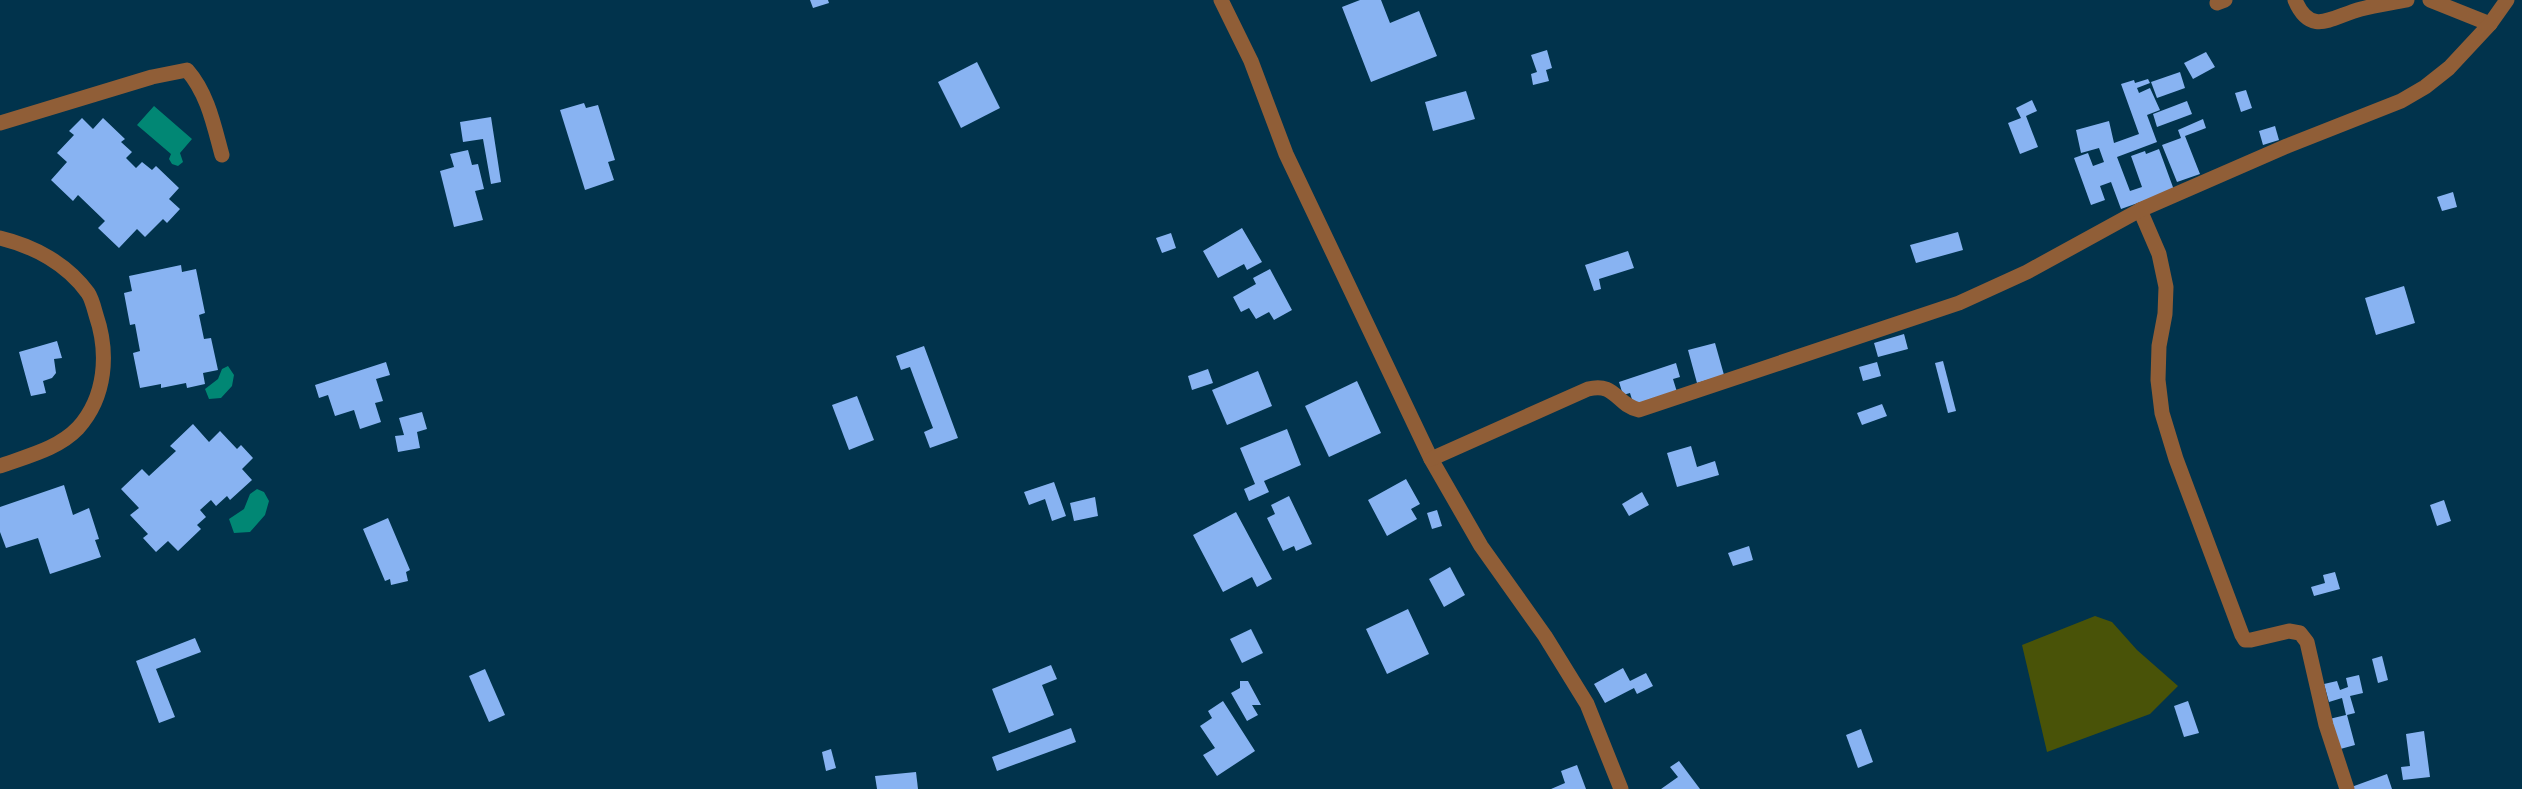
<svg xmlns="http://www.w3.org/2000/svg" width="2522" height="789" font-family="Poppins,sans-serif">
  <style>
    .green { fill: #495308 }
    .water { fill: #018774 }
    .building { fill: #88b3f2 }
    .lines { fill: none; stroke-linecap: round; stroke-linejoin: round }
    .minor { stroke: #905e37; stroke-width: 15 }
  </style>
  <rect width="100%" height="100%" fill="#01334c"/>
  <path class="green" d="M 2095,616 L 2112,622 L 2137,650 L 2178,686 L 2150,714 L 2047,752 L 2022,645 Z"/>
  <g class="water">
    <path d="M 154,106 L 192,139 L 180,153 L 183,162 L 178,166 L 172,164 L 169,159 L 171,154 L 137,125 Z"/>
    <path d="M 228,366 L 234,375 L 232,386 L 221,398 L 209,399 L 205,389 L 218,379 L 222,369 Z"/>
    <path d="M 257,489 L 264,492 L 269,501 L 265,515 L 250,532 L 234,533 L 229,519 L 244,509 L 250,494 Z"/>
  </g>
  <g class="building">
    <path d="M 810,0 L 828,0 L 829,3 L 813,8 Z"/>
    <path d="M 1360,0 L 1381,0 L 1390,23 L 1419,11 L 1437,56 L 1371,82 L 1342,7 Z"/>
    <path d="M 1547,50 L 1552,68 L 1546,70 L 1549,81 L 1533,85 L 1531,74 L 1537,72 L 1531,55 Z"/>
    <path d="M 2206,52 L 2215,67 L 2193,79 L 2184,63 Z"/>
    <path d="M 977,62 L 1000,108 L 961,128 L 938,82 Z"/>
    <path d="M 2180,72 L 2185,88 L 2157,98 L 2151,82 Z"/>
    <path d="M 2148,79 L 2150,83 L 2137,88 L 2139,93 L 2150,88 L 2160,110 L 2147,115 L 2157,142 L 2117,157 L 2130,191 L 2142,187 L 2131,156 L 2145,151 L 2146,154 L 2159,149 L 2174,190 L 2121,209 L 2111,182 L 2100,186 L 2105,200 L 2091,205 L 2074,158 L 2088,153 L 2093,166 L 2104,162 L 2099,148 L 2081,153 L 2076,130 L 2109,121 L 2114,143 L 2139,134 L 2121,84 L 2134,80 L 2135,83 Z"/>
    <path d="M 2246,90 L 2252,108 L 2241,112 L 2235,93 Z"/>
    <path d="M 1466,91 L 1475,119 L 1433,131 L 1425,102 Z"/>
    <path d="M 2032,100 L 2037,111 L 2026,116 L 2038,147 L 2020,154 L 2008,123 L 2021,118 L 2016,108 Z"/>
    <path d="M 2187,101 L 2192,114 L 2157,127 L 2153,114 Z"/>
    <path d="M 584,103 L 586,108 L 598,105 L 615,160 L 608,162 L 614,180 L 585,190 L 560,110 Z"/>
    <path d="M 491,117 L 501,182 L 491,184 L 483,139 L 463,142 L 460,122 Z"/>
    <path d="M 82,118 L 93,129 L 103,118 L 125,139 L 121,142 L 132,152 L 126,158 L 136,168 L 142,162 L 152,170 L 156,166 L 179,188 L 169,199 L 180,209 L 167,223 L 163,219 L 145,237 L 137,229 L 119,248 L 98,228 L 105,221 L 78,195 L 73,201 L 51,180 L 67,162 L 57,153 L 74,135 L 69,131 Z"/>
    <path d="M 2203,119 L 2206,128 L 2185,136 L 2200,174 L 2177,182 L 2162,145 L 2181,138 L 2178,130 Z"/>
    <path d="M 2275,126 L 2279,140 L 2263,145 L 2259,131 Z"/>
    <path d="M 468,150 L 472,165 L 478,164 L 484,189 L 475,191 L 483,220 L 454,227 L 440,171 L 454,167 L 450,154 Z"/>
    <path d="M 2453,192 L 2457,207 L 2442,211 L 2437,197 Z"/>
    <path d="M 1242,228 L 1262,262 L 1247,270 L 1244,264 L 1218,278 L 1203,251 Z"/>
    <path d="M 1958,232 L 1963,250 L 1916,263 L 1910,245 Z"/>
    <path d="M 1171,233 L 1176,248 L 1162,253 L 1156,238 Z"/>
    <path d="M 1628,251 L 1634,268 L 1599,279 L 1601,289 L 1594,291 L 1585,265 Z"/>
    <path d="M 181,265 L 182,272 L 196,269 L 205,313 L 199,315 L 204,339 L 211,338 L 218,370 L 203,373 L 205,384 L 187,388 L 186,383 L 161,388 L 161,384 L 140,388 L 133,353 L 140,351 L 135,324 L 130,325 L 124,293 L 132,291 L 129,276 Z"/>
    <path d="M 1270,269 L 1292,310 L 1274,320 L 1269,312 L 1256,319 L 1249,308 L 1241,312 L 1233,297 L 1256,284 L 1253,278 Z"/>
    <path d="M 2404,286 L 2415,323 L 2376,335 L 2365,298 Z"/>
    <path d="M 1904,334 L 1908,349 L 1878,357 L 1874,343 Z"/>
    <path d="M 57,341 L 62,358 L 54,359 L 56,373 L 52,378 L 43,381 L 46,393 L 31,396 L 19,352 Z"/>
    <path d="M 1715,343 L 1724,375 L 1697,383 L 1688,350 Z"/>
    <path d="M 924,346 L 958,438 L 930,448 L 924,432 L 933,428 L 923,402 L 910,367 L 901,370 L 896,356 Z"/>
    <path d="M 1943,361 L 1956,411 L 1948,413 L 1935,363 Z"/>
    <path d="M 386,362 L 390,375 L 376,379 L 383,401 L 375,403 L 381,422 L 360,429 L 354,410 L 335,416 L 328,395 L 319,398 L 315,385 Z"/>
    <path d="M 1877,362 L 1881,376 L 1863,381 L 1859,367 Z"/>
    <path d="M 1676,363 L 1680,377 L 1673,379 L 1677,392 L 1634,406 L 1630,393 L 1623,395 L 1619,382 Z"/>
    <path d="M 1208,369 L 1213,383 L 1192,390 L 1188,376 Z"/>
    <path d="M 1258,371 L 1272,406 L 1227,425 L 1212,390 Z"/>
    <path d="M 1357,381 L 1381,433 L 1329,457 L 1305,406 Z"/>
    <path d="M 857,396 L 874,440 L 849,450 L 832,405 Z"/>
    <path d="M 1882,404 L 1887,416 L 1862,425 L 1857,413 Z"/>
    <path d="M 422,412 L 427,429 L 417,432 L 420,448 L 398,452 L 395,436 L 404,435 L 399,418 Z"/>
    <path d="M 193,424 L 209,442 L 220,431 L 237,449 L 241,445 L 253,458 L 242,469 L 252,480 L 230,500 L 227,496 L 216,506 L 211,500 L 200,510 L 206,517 L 197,525 L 201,529 L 178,551 L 168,541 L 156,552 L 143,538 L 148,534 L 130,515 L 139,508 L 121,489 L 142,469 L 149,476 L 176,451 L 170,446 Z"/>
    <path d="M 1287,429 L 1301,465 L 1264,481 L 1269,492 L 1249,501 L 1244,489 L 1255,484 L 1240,448 Z"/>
    <path d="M 1691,446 L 1697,467 L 1715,461 L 1719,475 L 1677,487 L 1667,453 Z"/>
    <path d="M 1406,479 L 1420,504 L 1411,509 L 1417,519 L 1387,536 L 1368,500 Z"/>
    <path d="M 1054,482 L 1066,516 L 1052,521 L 1045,499 L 1029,505 L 1024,492 Z"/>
    <path d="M 64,485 L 73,515 L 89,508 L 99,539 L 95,540 L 101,557 L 50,574 L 38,538 L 6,548 L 0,532 L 0,507 Z"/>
    <path d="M 1642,492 L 1649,505 L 1629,516 L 1622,504 Z"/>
    <path d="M 1289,496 L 1312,544 L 1296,551 L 1294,546 L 1283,551 L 1267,518 L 1275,514 L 1271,505 Z"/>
    <path d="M 1095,497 L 1098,516 L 1074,521 L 1070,503 Z"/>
    <path d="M 2444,500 L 2451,521 L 2437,526 L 2430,505 Z"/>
    <path d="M 1437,510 L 1442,526 L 1432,529 L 1427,513 Z"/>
    <path d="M 1236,512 L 1272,579 L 1257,587 L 1252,577 L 1223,592 L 1193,535 Z"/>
    <path d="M 388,518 L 410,570 L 406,572 L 408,581 L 391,585 L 390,579 L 385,581 L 363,529 Z"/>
    <path d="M 1749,546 L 1753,560 L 1733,566 L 1728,553 Z"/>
    <path d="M 1450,567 L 1465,595 L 1444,607 L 1429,579 Z"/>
    <path d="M 2335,572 L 2340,589 L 2314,596 L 2311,587 L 2325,583 L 2323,575 Z"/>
    <path d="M 1408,609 L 1429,654 L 1387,674 L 1366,629 Z"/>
    <path d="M 1251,629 L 1263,653 L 1242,663 L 1230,639 Z"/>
    <path d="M 195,638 L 201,652 L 156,669 L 175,717 L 159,723 L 136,661 Z"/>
    <path d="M 2382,656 L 2388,680 L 2378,683 L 2372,659 Z"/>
    <path d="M 1051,665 L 1057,679 L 1042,685 L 1054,715 L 1009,733 L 992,689 Z"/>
    <path d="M 1623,668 L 1630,681 L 1646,673 L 1653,686 L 1637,694 L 1634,688 L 1605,703 L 1594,684 Z"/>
    <path d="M 485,669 L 505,715 L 489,722 L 469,676 Z"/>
    <path d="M 2359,675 L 2363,693 L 2350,696 L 2355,713 L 2347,715 L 2355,745 L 2333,751 L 2325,720 L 2346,715 L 2342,698 L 2329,702 L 2324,684 L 2337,681 L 2340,690 L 2348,687 L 2346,678 Z"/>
    <path d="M 1240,681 L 1248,681 L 1261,705 L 1252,705 L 1258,715 L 1247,721 L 1231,693 L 1240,688 Z"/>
    <path d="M 1223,701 L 1255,751 L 1217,776 L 1203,755 L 1215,748 L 1200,726 L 1212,718 L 1208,711 Z"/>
    <path d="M 2188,701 L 2199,733 L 2184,737 L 2174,706 Z"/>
    <path d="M 1071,728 L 1076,742 L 997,771 L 992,757 Z"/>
    <path d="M 1861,729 L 1873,762 L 1858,768 L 1846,735 Z"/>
    <path d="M 2424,731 L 2430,777 L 2403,780 L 2401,767 L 2410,766 L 2406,734 Z"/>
    <path d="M 831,749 L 836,768 L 826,771 L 822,752 Z"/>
    <path d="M 1679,761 L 1700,789 L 1661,789 L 1678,777 L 1670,767 Z"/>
    <path d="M 1577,765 L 1586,789 L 1551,789 L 1565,783 L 1561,771 Z"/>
    <path d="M 916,772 L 918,789 L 877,789 L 875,776 Z"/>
    <path d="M 2387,774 L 2392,789 L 2346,789 Z"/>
  </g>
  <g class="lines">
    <g class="minor">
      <path d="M 1221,0 L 1251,61 L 1286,154 L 1431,459 L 1481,546 L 1545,636 L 1587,704 L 1621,789"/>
      <path d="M 2295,0 C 2311,38 2333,16 2361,9 C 2376,5 2392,3 2407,0"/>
      <path d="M 2430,0 L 2490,24"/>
      <path d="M 2217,3 L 2225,0"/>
      <path d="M 0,123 L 152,77 L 187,70 C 208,94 214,126 222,155"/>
      <path d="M 2140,210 L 2159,254 L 2166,287 L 2165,314 L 2159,346 L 2158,380 L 2162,413 L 2176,459 L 2242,635 L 2245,640 L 2251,640 L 2289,631 L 2300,633 L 2307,642 L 2326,725 L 2347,789"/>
      <path d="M 0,238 C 34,246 67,264 88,293 C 92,299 94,308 96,315 C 109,353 106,397 78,428 C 58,449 27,456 0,466"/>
      <path d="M 1431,459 L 1588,389 C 1616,382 1615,404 1639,410 L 1959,303 L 2027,272 L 2140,210 L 2287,146 L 2401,101 L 2425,87 L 2449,68 L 2490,24 L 2507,0"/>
    </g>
  </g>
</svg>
